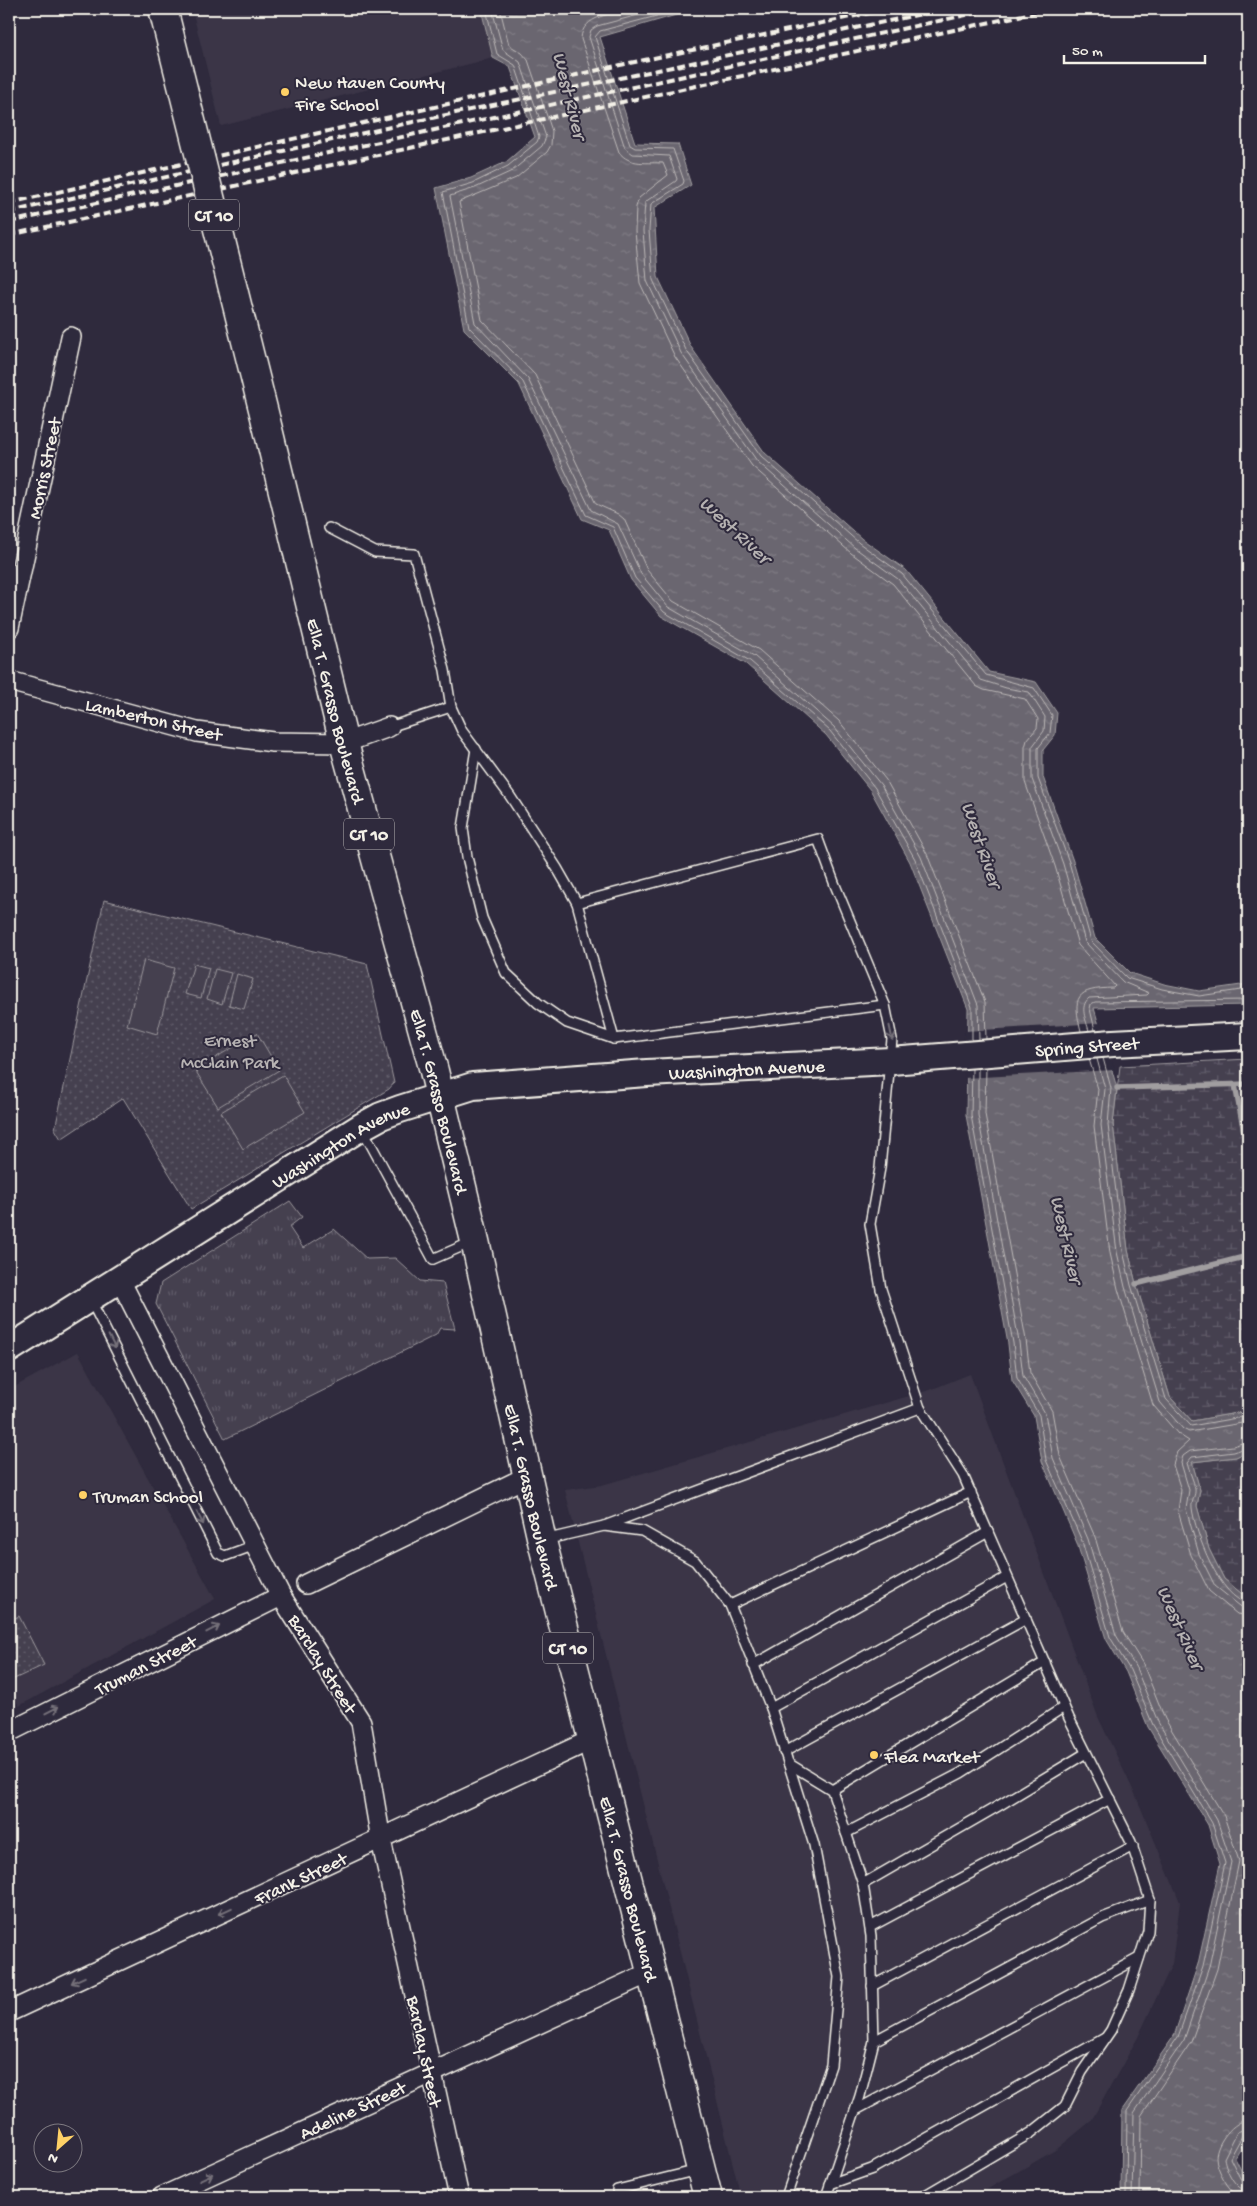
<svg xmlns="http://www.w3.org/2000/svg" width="1257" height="2206" font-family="'Gochi Hand',sans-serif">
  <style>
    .built { fill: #3b3647 }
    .grass { fill: url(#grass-tufts); stroke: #9c989c }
    .wetland { fill: url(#wetland-marsh); stroke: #9c989c }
    .park { fill: url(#park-dots); stroke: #9c989c }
    .garden { fill: #454050; stroke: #9c989c }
    .water { fill: url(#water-ripples); stroke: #a19ea0 }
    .pier { fill: #2f2a3d }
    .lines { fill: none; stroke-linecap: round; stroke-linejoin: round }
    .shore { stroke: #bdb9b8; stroke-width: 1 }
    .stream { stroke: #a19ea0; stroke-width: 5.5 }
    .lane-casing { stroke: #f4f1e8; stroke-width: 12 }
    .street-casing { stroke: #f4f1e8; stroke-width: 22 }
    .secondary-casing { stroke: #f4f1e8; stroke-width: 30 }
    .primary-casing { stroke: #f4f1e8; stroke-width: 31 }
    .lane { stroke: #2f2a3d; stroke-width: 9 }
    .street { stroke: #2f2a3d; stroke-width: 19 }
    .secondary { stroke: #2f2a3d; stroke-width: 26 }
    .primary { stroke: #2f2a3d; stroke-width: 28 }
    .rail { stroke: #f4f1e8; stroke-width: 4; stroke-dasharray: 8 4; stroke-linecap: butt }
    .primary-bridge-casing { stroke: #f4f1e8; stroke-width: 31; stroke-linecap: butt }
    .primary-bridge { stroke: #2f2a3d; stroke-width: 28 }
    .oneway { stroke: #747079 }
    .poi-dot { fill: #ffd166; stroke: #2f2a3d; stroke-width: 2 }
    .labels { text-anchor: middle; stroke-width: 4; stroke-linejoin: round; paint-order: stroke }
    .shield { fill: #2f2a3d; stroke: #b9b5b5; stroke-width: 1 }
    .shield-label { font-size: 18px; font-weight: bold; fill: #f4f1e8 }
    .poi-label { font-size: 19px; fill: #f4f1e8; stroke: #2f2a3d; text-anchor: start }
    .street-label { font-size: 19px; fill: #f4f1e8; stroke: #2f2a3d }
    .park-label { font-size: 19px; fill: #b7b3b3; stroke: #2f2a3d }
    .water-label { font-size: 20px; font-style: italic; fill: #b6b2b2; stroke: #2f2a3d }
  </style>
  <defs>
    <pattern id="grass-tufts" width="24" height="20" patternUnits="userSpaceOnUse" patternTransform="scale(1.25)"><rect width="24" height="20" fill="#454050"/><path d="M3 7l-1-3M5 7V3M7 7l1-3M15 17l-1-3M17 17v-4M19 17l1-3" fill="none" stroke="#605c69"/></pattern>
    <pattern id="wetland-marsh" width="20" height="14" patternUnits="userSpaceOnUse" patternTransform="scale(1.25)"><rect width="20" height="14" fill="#454050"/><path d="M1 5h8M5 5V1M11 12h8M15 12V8" fill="none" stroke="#605c69"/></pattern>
    <pattern id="park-dots" width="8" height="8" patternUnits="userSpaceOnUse" patternTransform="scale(1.25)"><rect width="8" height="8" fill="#454050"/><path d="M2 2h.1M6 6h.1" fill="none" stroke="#605c69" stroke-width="1.8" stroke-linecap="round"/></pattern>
    <pattern id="water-ripples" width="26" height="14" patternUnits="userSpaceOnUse" patternTransform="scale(1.25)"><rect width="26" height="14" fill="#6a6670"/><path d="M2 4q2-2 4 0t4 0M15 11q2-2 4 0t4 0" fill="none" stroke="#807c84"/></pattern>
  </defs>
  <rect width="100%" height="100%" fill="#2f2a3d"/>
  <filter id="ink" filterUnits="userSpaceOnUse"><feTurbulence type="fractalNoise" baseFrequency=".02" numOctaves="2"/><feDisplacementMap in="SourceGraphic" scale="10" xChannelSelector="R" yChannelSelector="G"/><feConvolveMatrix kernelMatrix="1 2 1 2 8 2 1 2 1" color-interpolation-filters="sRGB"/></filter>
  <g filter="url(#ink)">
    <g class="built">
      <path d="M 192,9 L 481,9 L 493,58 L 221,126 Z"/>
      <path d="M 78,1352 L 215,1599 L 19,1706 L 9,1687 L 9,1390 Z"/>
      <path d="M 970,1374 L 1098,1717 L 1135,1794 L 1180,1902 L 1172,1964 L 1138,2037 L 1091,2121 L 1057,2149 L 974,2197 L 741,2197 L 565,1490 L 602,1485 L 930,1390 Z"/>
    </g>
    <path class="grass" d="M 290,1201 L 302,1217 L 289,1227 L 303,1248 L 334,1229 L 367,1259 L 395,1258 L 420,1281 L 443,1283 L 455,1329 L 440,1328 L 436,1335 L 225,1439 L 156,1304 L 161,1283 Z"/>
    <g class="wetland">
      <path d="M 1248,1059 L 1248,1411 L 1192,1421 L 1170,1397 L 1136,1284 L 1128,1250 L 1113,1124 L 1120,1066 Z"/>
      <path d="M 1248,1451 L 1248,1599 L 1224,1579 L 1209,1549 L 1197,1506 L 1200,1490 L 1192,1462 L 1236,1457 Z"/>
    </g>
    <g class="park">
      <path d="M 104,900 L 367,964 L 394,1083 L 389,1089 L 191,1209 L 123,1098 L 61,1139 L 55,1129 Z"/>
      <path d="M 19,1616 L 44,1665 L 12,1680 L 9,1679 L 9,1621 Z"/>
    </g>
    <g class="garden">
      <path d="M 144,960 L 174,968 L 157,1034 L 127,1025 Z"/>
      <path d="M 194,964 L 209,968 L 201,998 L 185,994 Z"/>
      <path d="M 215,969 L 231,973 L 222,1004 L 207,999 Z"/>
      <path d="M 237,974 L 253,979 L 244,1009 L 229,1005 Z"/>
      <path d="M 257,1033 L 279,1070 L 218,1107 L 195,1070 Z"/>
      <path d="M 283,1075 L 305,1112 L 243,1149 L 221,1112 Z"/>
    </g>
    <path class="water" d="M 481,9 L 697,9 L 600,37 L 635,143 L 678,144 L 691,185 L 654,208 L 658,277 L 691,347 L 765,453 L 862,539 L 906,570 L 989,672 L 1036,682 L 1057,713 L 1055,735 L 1043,750 L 1043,777 L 1073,861 L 1095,938 L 1130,973 L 1164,984 L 1199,991 L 1248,984 L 1248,1005 L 1094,1008 L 1117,1088 L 1113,1124 L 1128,1250 L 1136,1284 L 1170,1397 L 1192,1421 L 1248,1411 L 1248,1451 L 1236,1457 L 1192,1462 L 1200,1490 L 1197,1506 L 1209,1549 L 1224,1579 L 1248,1599 L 1248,2136 L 1235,2158 L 1248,2184 L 1248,2197 L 1121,2197 L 1122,2110 L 1174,2036 L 1198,1964 L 1220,1864 L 1208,1825 L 1148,1727 L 1126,1672 L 1106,1639 L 1077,1543 L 1042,1461 L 1034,1416 L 1012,1380 L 1008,1344 L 966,1115 L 968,1009 L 910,862 L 871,791 L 826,735 L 746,664 L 661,616 L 631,580 L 609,530 L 582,519 L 519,384 L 464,329 L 436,188 L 471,178 L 506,162 L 535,137 L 510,67 L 493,58 Z"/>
    <path class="pier" d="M 1101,1023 L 1114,1070 L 964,1078 L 965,1031 Z"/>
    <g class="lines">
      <g class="shore">
        <path d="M 486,9 L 497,54 L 515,65 L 539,137 L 537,142 L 508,166 L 473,183 L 443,192 L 469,327 L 523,382 L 586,515 L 613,527 L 635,578 L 664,612 L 750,661 L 830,731 L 875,788 L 915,859 L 972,1007 L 972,1040"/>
        <path d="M 492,9 L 503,50 L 520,62 L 546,137 L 542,146 L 512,171 L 475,188 L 450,196 L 475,323 L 528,379 L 591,510 L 618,524 L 641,574 L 668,607 L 754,656 L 834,727 L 881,785 L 921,857 L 978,1005 L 979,1039"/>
        <path d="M 500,9 L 509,45 L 522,53 L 528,60 L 552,131 L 551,145 L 547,152 L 516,178 L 459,202 L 482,320 L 535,375 L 596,504 L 618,514 L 624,519 L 647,570 L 673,601 L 759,650 L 839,721 L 886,780 L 927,854 L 985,1002 L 986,1039"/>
        <path d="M 632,9 C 613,14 582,15 581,39 L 619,152 C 629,166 648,162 663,163 L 668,175 L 639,198 L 636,207 L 635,231 L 640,283 L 675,357 L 752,466 L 851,553 L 893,584 L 976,686 L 984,690 L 1025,699 L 1038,719 L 1037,728 L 1027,740 L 1025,747 L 1025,782 L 1055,866 L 1078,945 L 1115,986 L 1113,988 C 1076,989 1072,996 1081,1031"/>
        <path d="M 661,9 L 597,26 L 591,30 L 589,37 L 625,148 L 633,154 L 669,156 L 677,179 L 676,181 L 645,202 L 643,231 L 647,281 L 681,353 L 757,461 L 855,548 L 898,579 L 981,680 L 1006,688 L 1029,692 L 1045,717 L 1044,731 L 1032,747 L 1032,779 L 1063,864 L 1085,942 L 1123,982 L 1149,993 L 1147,995 L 1089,998 C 1079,1007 1086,1019 1089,1031"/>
        <path d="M 683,9 L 600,31 L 595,37 L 630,145 L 635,148 L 673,149 L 684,181 L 683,184 L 651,204 L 649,230 L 653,280 L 686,350 L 761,456 L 859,543 L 902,574 L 986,675 L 1034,688 L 1052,715 L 1050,733 L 1038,748 L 1038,778 L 1069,862 L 1091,941 L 1127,978 L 1162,989 L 1199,996 L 1248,989"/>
        <path d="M 1095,1030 L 1090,1009 L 1091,1004 L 1095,1002 L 1248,1000"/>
        <path d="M 1103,1058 L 1111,1088 L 1108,1125 L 1123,1251 L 1131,1285 L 1166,1399 L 1191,1426 L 1248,1416"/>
        <path d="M 1089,1059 L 1098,1089 L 1094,1126 L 1110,1253 L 1118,1289 L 1153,1405 L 1178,1434 L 1189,1441 L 1177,1452 L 1173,1465 L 1181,1490 L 1178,1511 L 1191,1555 L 1209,1591 L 1237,1614 L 1248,1616"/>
        <path d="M 1097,1059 L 1105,1089 L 1101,1125 L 1117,1252 L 1125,1287 L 1160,1402 L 1183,1429 L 1189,1432 L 1248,1422"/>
        <path d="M 978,1068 L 978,1115 L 1019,1342 L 1023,1376 L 1045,1413 L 1053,1458 L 1088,1539 L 1116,1635 L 1136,1668 L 1158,1722 L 1217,1820 L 1231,1862 L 1209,1967 L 1184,2040 L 1134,2113 L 1132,2197"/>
        <path d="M 986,1068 L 985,1114 L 1026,1340 L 1030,1373 L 1052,1411 L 1060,1456 L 1095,1537 L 1123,1632 L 1143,1664 L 1165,1719 L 1224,1816 L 1239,1861 L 1217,1969 L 1191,2042 L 1141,2116 L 1140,2197"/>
        <path d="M 972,1069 L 971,1115 L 1013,1343 L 1017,1378 L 1039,1415 L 1046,1460 L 1082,1541 L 1110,1637 L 1130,1670 L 1153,1725 L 1212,1823 L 1225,1863 L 1203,1966 L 1178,2037 L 1127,2111 L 1126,2197"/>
        <path d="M 1248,1441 L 1233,1446 L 1190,1451 L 1183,1456 L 1181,1463 L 1189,1490 L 1186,1509 L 1199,1554 L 1215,1586 L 1240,1606 L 1248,1609"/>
        <path d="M 1248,1447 L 1234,1452 L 1192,1457 L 1187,1463 C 1189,1472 1194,1480 1195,1489 C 1196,1495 1191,1501 1192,1508 C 1195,1532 1220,1600 1248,1603"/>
        <path d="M 1248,2128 L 1237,2132 L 1224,2158 C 1226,2170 1235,2190 1248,2191"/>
        <path d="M 1248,2134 L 1242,2136 L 1230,2158 L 1242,2182 L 1248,2185"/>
        <path d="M 1239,2197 C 1229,2191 1216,2169 1216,2157 C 1217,2142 1233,2121 1248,2120"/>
      </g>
      <g class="stream">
        <path d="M 1235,1085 L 1248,1153"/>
        <path d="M 1117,1088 L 1248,1084"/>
        <path d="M 1136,1284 L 1248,1256"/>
      </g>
      <g class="lane-casing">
        <g id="lane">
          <path d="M 329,528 L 375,552 L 414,554 L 445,670 L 451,707 L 462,731 L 510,796 L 557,868 L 577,903 L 614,1039 L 885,1005"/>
          <path d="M 389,727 L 451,707"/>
          <path d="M 476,749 L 463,828 L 467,857 L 482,918 L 506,973 L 538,1003 L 567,1023 L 614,1039"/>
          <path d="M 577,903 L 818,839 L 835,885 L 885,1005 L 892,1039 L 880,1168 L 870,1224 L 881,1289 L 920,1408 L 604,1526"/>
          <path d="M 363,1130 L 433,1259 L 472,1242"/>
          <path d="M 91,1301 L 218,1553 L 225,1556 L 255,1545"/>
          <path d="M 920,1408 L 963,1475 L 1069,1718 L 1131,1842 L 1150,1900 L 1148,1931 L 1129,1990 L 1111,2030 L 1082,2072 L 1065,2106 L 1031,2133 L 922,2197"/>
          <path d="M 544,1540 L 604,1526 L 642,1531 L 695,1561 L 730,1605 L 771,1708 L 814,1845 L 839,1977 L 831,2065 L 786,2197"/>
          <path d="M 730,1605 L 971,1492"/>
          <path d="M 753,1665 L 988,1532"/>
          <path d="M 771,1708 L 1007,1577"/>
          <path d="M 784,1752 L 1026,1619"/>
          <path d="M 788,1763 L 832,1790 L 863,1884 L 871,1936 L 874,2041 L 860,2096 L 826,2197"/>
          <path d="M 832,1790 L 1045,1662"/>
          <path d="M 846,1833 L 961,1773 L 1064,1707"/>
          <path d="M 863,1884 L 1000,1805 L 1086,1753"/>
          <path d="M 870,1927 L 1110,1799"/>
          <path d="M 872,1986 L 1133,1846"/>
          <path d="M 874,2041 L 1102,1918 L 1150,1900"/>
          <path d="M 856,2110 L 1139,1958"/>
          <path d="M 830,2184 L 872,2169 L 1105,2038"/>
          <path d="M 619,2197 L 617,2190 L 698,2170"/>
        </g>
      </g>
      <g class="street-casing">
        <g id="street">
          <path d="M 9,628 L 71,337"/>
          <path d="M 9,681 L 197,732 L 273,742 L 344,743 L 389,727"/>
          <path d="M 120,1280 L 281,1596 L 361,1722 L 381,1840 L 459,2197"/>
          <path d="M 306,1584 L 528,1476"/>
          <path d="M 9,1732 L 281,1596"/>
          <path d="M 9,2012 L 591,1740"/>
          <path d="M 162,2197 L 651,1972"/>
        </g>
      </g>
      <g class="secondary-casing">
        <g id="secondary">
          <path id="s1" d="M 9,1349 L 361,1127 L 381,1116 L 400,1109 L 473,1086 L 647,1073 L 891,1061 L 1113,1043 L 1248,1036"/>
        </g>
      </g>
      <g class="primary-casing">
        <g id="primary">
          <path id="s2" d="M 266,421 L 344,743 L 434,1071 L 475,1241 L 542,1541 L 708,2197"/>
        </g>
      </g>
      <use href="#lane" class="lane"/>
      <use href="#street" class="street"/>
      <use href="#secondary" class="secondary"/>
      <use href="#primary" class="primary"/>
      <g class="rail">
        <path d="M 9,203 L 625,64 L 889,9"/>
        <path d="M 9,212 L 413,122 L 945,9"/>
        <path d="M 9,222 L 994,9"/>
        <path d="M 9,235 L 1051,9"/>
      </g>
      <g class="primary-bridge-casing">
        <path id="primary-bridge" d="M 163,9 L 266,421"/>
      </g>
      <use href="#primary-bridge" class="primary-bridge"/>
    </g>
    <defs><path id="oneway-shaft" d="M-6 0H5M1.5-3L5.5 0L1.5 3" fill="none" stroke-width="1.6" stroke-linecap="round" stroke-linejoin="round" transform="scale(1.25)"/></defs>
    <g class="oneway">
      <use href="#oneway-shaft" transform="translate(891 1033) rotate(78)"/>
      <use href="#oneway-shaft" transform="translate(112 1342) rotate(63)"/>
      <use href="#oneway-shaft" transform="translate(200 1518) rotate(63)"/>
      <use href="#oneway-shaft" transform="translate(213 1629) rotate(-27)"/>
      <use href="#oneway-shaft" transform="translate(52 1710) rotate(-27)"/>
      <use href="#oneway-shaft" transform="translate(225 1911) rotate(155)"/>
      <use href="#oneway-shaft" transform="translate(78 1980) rotate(155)"/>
      <use href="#oneway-shaft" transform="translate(206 2177) rotate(-25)"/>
    </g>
  </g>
  <g class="poi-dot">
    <circle cx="285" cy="92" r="5"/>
    <circle cx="83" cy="1495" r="5"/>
    <circle cx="874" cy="1755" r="5"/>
  </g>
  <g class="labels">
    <g class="shield">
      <rect x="189" y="199.5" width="50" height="31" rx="4"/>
      <rect x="344" y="818.5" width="50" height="31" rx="4"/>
      <rect x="543" y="1632.5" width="50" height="31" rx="4"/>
    </g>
    <g class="shield-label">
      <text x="214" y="221">CT 10</text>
      <text x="369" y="840">CT 10</text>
      <text x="568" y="1654">CT 10</text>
    </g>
    <g class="poi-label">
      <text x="295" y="88">New Haven County<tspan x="295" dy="22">Fire School</tspan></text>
      <text x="93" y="1502">Truman School</text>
      <text x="884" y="1762">Flea Market</text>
    </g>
    <g class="street-label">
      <text transform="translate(43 468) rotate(-78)" y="7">Morris Street</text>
      <text dy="7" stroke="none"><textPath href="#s2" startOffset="298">Ella T. Grasso Boulevard</textPath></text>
      <text transform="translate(154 718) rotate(13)" y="7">Lamberton Street</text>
      <text dy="7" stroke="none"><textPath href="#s1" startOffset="1151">Spring Street</textPath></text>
      <text dy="7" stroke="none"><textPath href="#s1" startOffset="810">Washington Avenue</textPath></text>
      <text dy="7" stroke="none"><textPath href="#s2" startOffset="702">Ella T. Grasso Boulevard</textPath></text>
      <text dy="7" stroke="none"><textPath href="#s1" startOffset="390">Washington Avenue</textPath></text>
      <text dy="7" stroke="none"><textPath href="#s2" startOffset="1108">Ella T. Grasso Boulevard</textPath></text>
      <text transform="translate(324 1663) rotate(58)" y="7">Barclay Street</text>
      <text transform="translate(145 1664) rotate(-27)" y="7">Truman Street</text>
      <text transform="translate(300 1877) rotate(-25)" y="7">Frank Street</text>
      <text dy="7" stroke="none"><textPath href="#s2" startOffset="1512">Ella T. Grasso Boulevard</textPath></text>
      <text transform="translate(426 2051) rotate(78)" y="7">Barclay Street</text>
      <text transform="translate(352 2109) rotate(-25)" y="7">Adeline Street</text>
    </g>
    <g class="park-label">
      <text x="230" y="1046">Ernest<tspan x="230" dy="22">McClain Park</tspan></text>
    </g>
    <g class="water-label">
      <text transform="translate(571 95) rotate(76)" y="7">West River</text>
      <text transform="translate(736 529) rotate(43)" y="7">West River</text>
      <text transform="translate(983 844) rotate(71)" y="7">West River</text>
      <text transform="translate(1068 1239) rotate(77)" y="7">West River</text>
      <text transform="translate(1182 1627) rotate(66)" y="7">West River</text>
    </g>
  </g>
  <rect width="1257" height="2206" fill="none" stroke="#2f2a3d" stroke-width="30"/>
  <rect x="15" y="15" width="1227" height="2176" fill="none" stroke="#f4f1e8" stroke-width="2" filter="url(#ink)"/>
  <g transform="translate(58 2148) rotate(207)"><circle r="24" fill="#2f2a3d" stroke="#7e7a81"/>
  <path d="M0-4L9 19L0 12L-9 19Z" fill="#ffd166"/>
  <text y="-8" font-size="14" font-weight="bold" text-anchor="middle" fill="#f4f1e8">N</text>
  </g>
  <path d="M1064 55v8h141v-8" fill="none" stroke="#f4f1e8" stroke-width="2.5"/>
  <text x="1072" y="55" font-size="15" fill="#f4f1e8" stroke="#2f2a3d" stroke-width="4" paint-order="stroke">50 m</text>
</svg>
